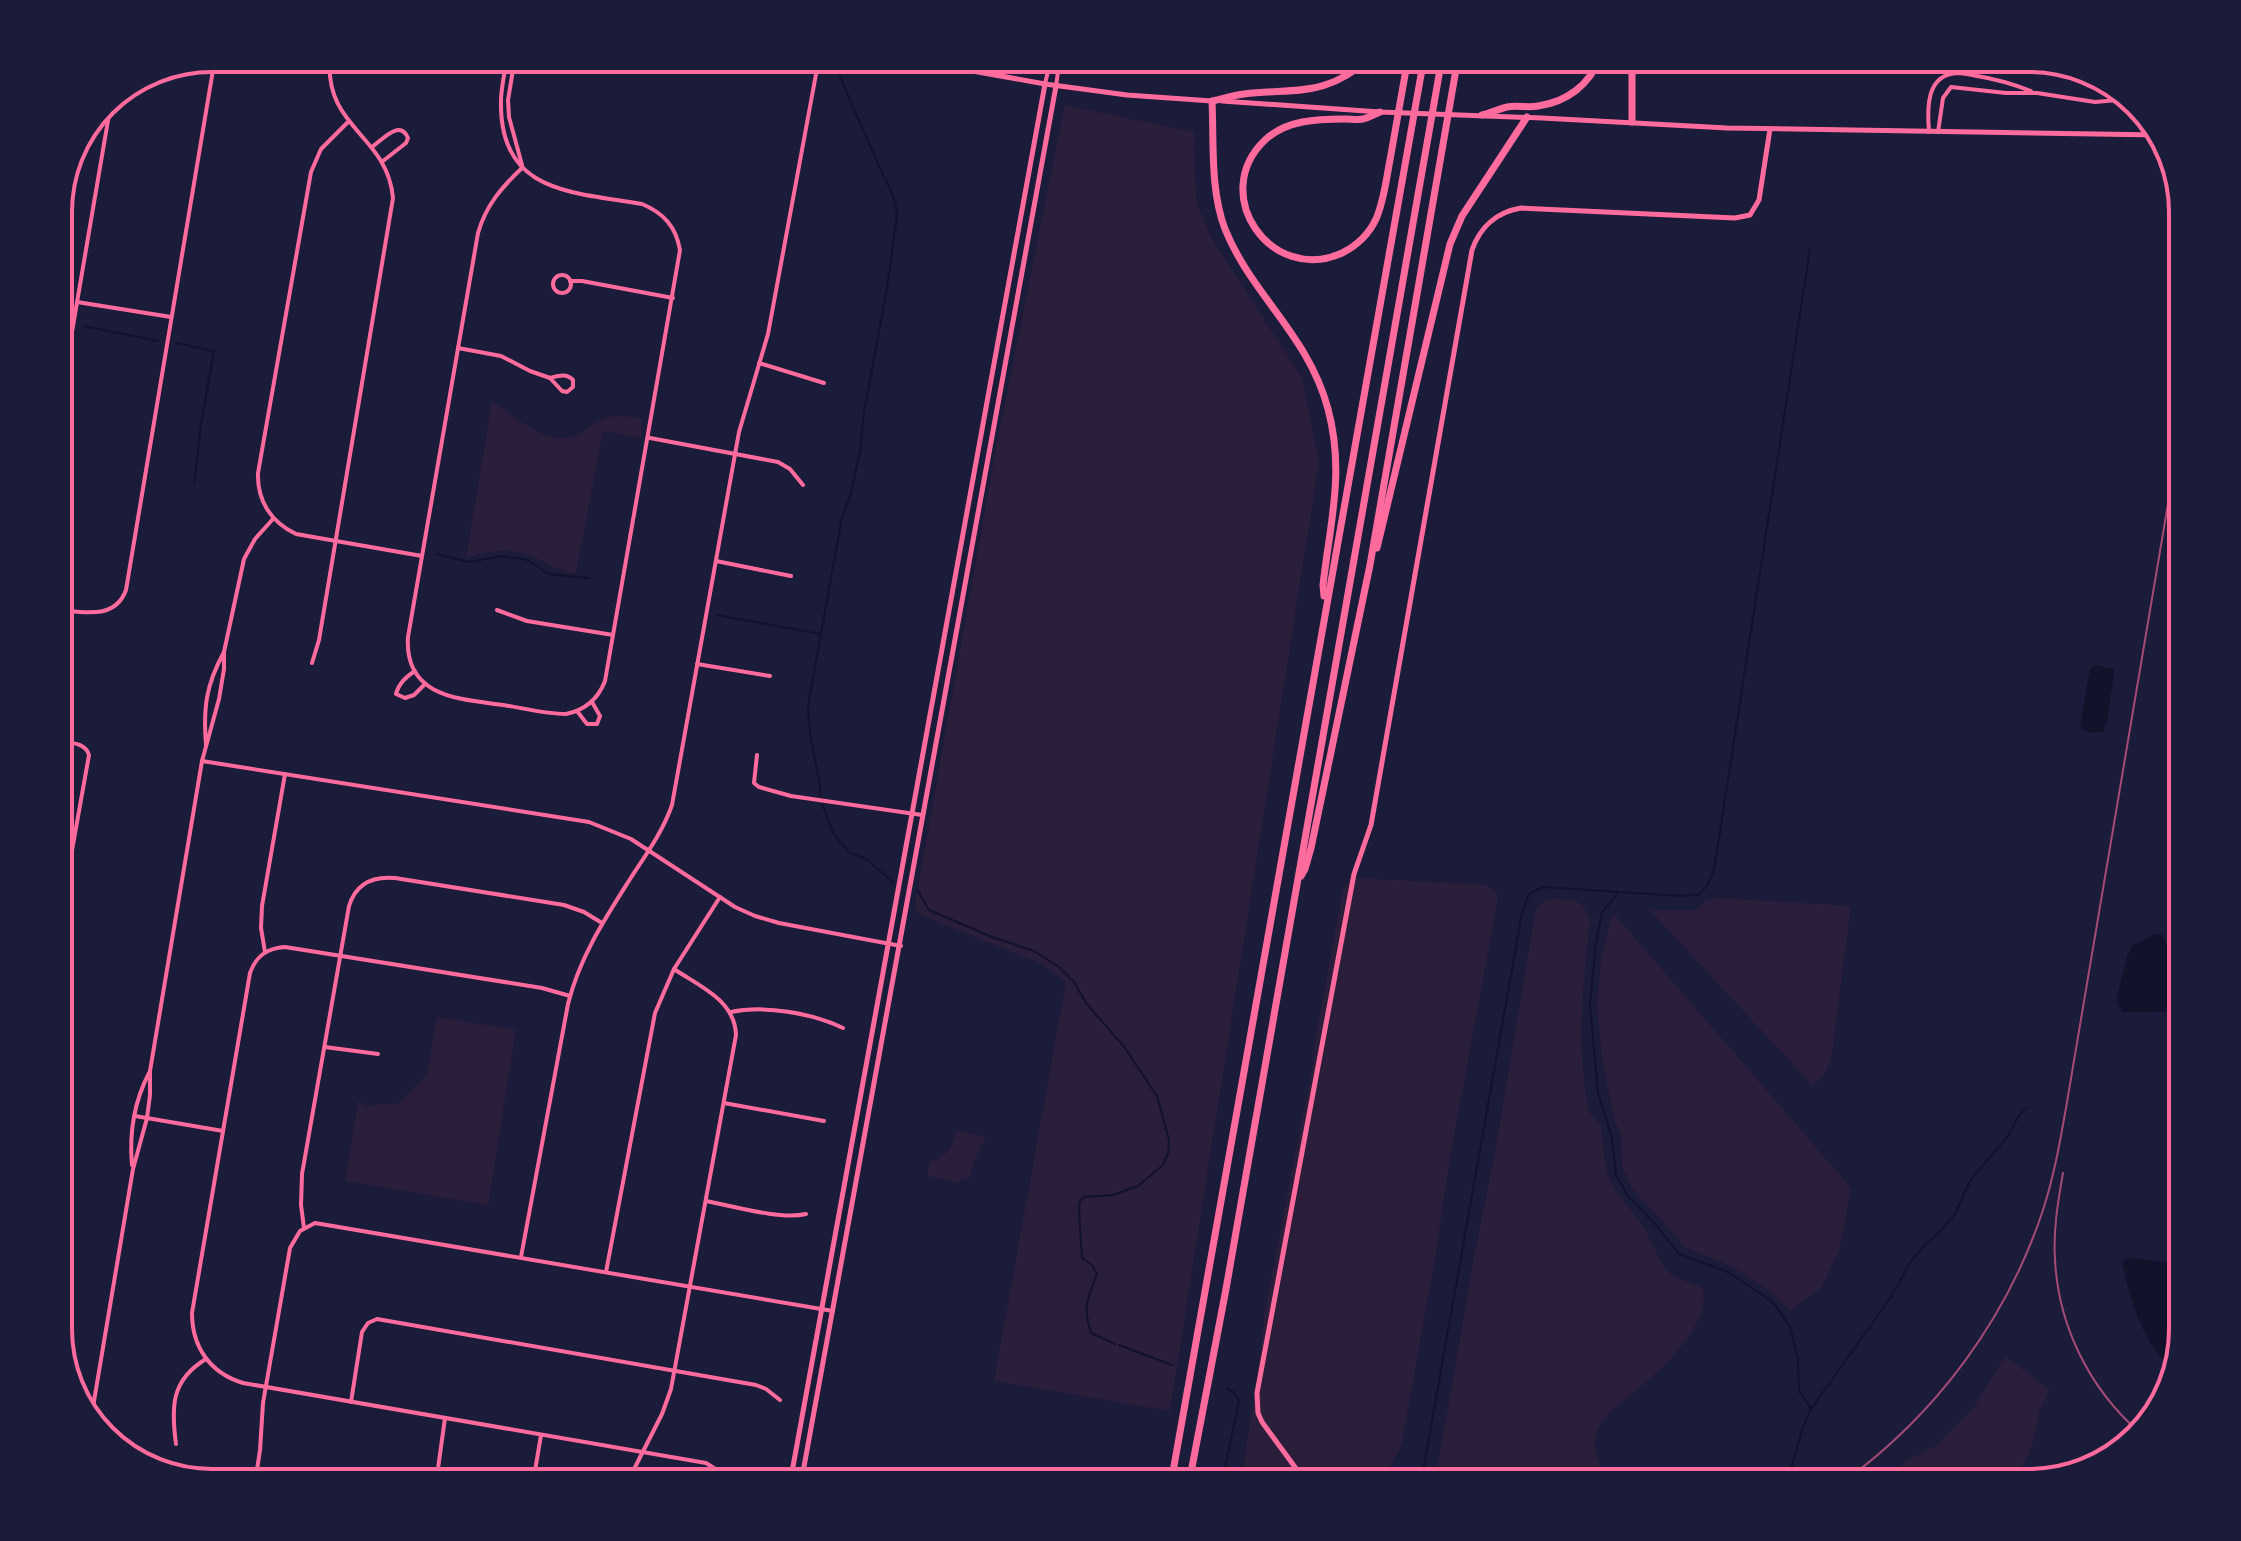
<svg xmlns="http://www.w3.org/2000/svg" width="2241" height="1541" font-family="Rubik,sans-serif">
  <style>
    .green { fill: #2a1e3b }
    .water { fill: #12122b }
    .lines { fill: none; stroke-linecap: round; stroke-linejoin: round }
    .stream { stroke: #12122b; stroke-width: 2 }
    .minor { stroke: #ff6b9d; stroke-width: 4 }
    .tertiary { stroke: #ff6b9d; stroke-width: 5 }
    .secondary { stroke: #ff6b9d; stroke-width: 5 }
    .motorway { stroke: #ff6b9d; stroke-width: 7 }
    .rail { stroke: #a44b75; stroke-width: 2 }
    .rim { fill: none; stroke: #ff6b9d; stroke-width: 4 }
  </style>
  <rect width="100%" height="100%" fill="#1b1b3a"/>
  <g class="green">
    <path d="M 1065,105 L 1194,132 L 1196,201 L 1212,239 L 1302,378 L 1319,462 L 1170,1411 L 994,1381 L 1066,982 L 1042,964 L 918,914 L 915,905 L 996,448 Z"/>
    <path d="M 492,401 C 515,417 547,448 578,435 C 583,433 588,427 594,424 C 614,413 620,415 642,419 L 641,438 L 603,431 L 576,573 C 553,572 548,561 529,555 C 506,547 489,552 466,557 Z"/>
    <path d="M 1357,878 L 1487,885 L 1497,892 L 1497,904 L 1451,1152 L 1436,1252 L 1402,1443 C 1398,1455 1384,1473 1384,1483 L 1244,1483 L 1242,1477 L 1262,1342 C 1262,1332 1265,1325 1264,1315 L 1313,1063 L 1315,1041 L 1343,890 L 1348,882 Z"/>
    <path d="M 1718,898 L 1851,906 L 1832,1053 C 1828,1067 1826,1078 1812,1085 L 1650,910 L 1696,910 L 1706,901 Z"/>
    <path d="M 1553,899 C 1572,899 1582,899 1590,918 L 1583,991 L 1581,1031 L 1583,1069 L 1586,1098 L 1590,1113 L 1601,1126 L 1606,1170 L 1615,1190 L 1645,1229 L 1664,1268 L 1673,1276 L 1703,1288 C 1711,1324 1663,1368 1638,1389 C 1623,1402 1601,1414 1596,1435 C 1592,1451 1601,1468 1607,1483 L 1435,1483 L 1473,1262 L 1494,1157 L 1535,914 C 1537,904 1544,901 1553,899 Z"/>
    <path d="M 1615,915 L 1851,1188 L 1840,1248 L 1822,1287 L 1790,1311 L 1770,1291 L 1731,1266 L 1686,1248 L 1631,1187 L 1622,1167 L 1621,1135 L 1614,1118 L 1602,1059 L 1597,1006 L 1601,958 L 1611,919 Z"/>
    <path d="M 437,1017 L 516,1030 L 488,1205 L 345,1181 L 358,1101 L 365,1106 L 399,1103 L 427,1075 Z"/>
    <path d="M 956,1131 L 986,1136 L 974,1162 L 970,1178 L 963,1179 L 958,1182 L 927,1176 L 930,1162 C 947,1156 952,1148 956,1131 Z"/>
    <path d="M 2007,1357 L 2050,1390 L 2039,1411 L 2032,1447 L 2013,1483 L 1885,1483 L 1906,1461 L 1936,1446 L 1974,1407 L 2002,1361 Z"/>
  </g>
  <g class="water">
    <path d="M 2095,665 L 2114,669 L 2114,672 L 2107,721 L 2103,732 L 2093,733 L 2083,730 L 2080,726 L 2090,669 Z"/>
    <path d="M 2156,934 L 2162,935 L 2171,952 L 2183,960 L 2183,1011 L 2123,1012 L 2118,1005 L 2117,996 L 2128,954 L 2133,945 Z"/>
    <path d="M 2131,1258 L 2183,1264 L 2183,1330 L 2171,1368 C 2142,1340 2131,1303 2123,1265 L 2124,1259 Z"/>
  </g>
  <g class="lines">
    <g class="stream">
      <path d="M 58,322 L 64,324"/>
      <path d="M 83,326 L 158,341"/>
      <path d="M 176,343 L 214,351 L 201,424 L 194,485"/>
      <path d="M 437,554 L 469,562 L 502,556 L 528,560 L 548,574 L 590,578"/>
      <path d="M 717,615 L 820,634"/>
      <path d="M 821,796 C 818,764 806,732 809,700 L 842,517 L 851,494 L 860,451 L 864,412 L 887,288 L 897,216 C 896,197 886,181 878,164 C 864,131 849,99 836,66"/>
      <path d="M 822,803 L 833,833 L 842,844 L 850,853 L 866,859 L 894,883"/>
      <path d="M 918,891 L 929,910 L 992,937 L 1034,951 L 1059,967 L 1074,982 L 1086,1003 L 1125,1048 L 1157,1096 L 1169,1140 L 1168,1153 L 1163,1165 L 1138,1186 L 1113,1195 L 1084,1197 L 1080,1201 L 1079,1209 L 1082,1258 L 1092,1265 L 1097,1274 C 1088,1300 1082,1304 1091,1333 L 1115,1344"/>
      <path d="M 1618,892 L 1612,901 L 1602,912 L 1596,942 L 1590,1005 L 1598,1093 L 1612,1138 L 1616,1175 L 1628,1196 L 1657,1226 L 1679,1254 L 1728,1272 L 1767,1298 L 1776,1306 L 1790,1327 L 1798,1359 L 1799,1391 L 1811,1409"/>
      <path d="M 1119,1345 L 1172,1365"/>
      <path d="M 1222,1483 L 1239,1401 L 1233,1392 L 1227,1389"/>
      <path d="M 1421,1483 L 1522,913 L 1529,894 L 1543,887 L 1680,896 L 1700,894 L 1708,884 L 1714,870 L 1810,249"/>
      <path d="M 1787,1483 L 1802,1430 L 1811,1409 L 1891,1297 L 1911,1261 L 1926,1243 L 1936,1236 L 1955,1214 L 1970,1181 L 2008,1136 L 2019,1115 L 2027,1108"/>
    </g>
    <g class="minor">
      <path d="M 507,58 C 505,72 501,87 501,101 C 499,194 573,192 642,204 C 664,213 676,227 680,250 L 605,681 C 598,699 586,710 566,714 C 545,714 523,708 503,705 C 459,699 404,697 408,637 L 478,233 C 486,205 502,187 522,168"/>
      <path d="M 515,58 L 508,100 L 509,117 L 522,165"/>
      <path d="M 1045,84 L 1051,58"/>
      <path d="M 1056,86 L 1060,58"/>
      <path d="M 348,122 L 321,149 L 311,172 L 258,473 C 257,501 271,522 296,534 L 422,556"/>
      <path d="M 1929,132 C 1927,108 1926,74 1958,73 C 1964,73 1971,75 1977,76 C 1996,79 2013,84 2031,91"/>
      <path d="M 1938,132 L 1943,98 L 1951,87 L 2006,93 L 2037,93 L 2095,102 L 2129,99"/>
      <path d="M 372,147 C 383,139 400,119 408,138 L 406,143 L 383,161"/>
      <circle cx="562" cy="284" r="9"/>
      <path d="M 570,281 L 582,281 L 673,298"/>
      <path d="M 77,302 L 171,317"/>
      <path d="M 458,348 L 501,356 L 530,371 L 550,378 L 562,391 L 567,392 L 573,387 L 573,380 C 566,373 558,376 550,378"/>
      <path d="M 759,363 L 824,383"/>
      <path d="M 58,414 L 112,97"/>
      <path d="M 650,438 L 778,462 L 790,469 L 803,485"/>
      <path d="M 716,561 L 791,576"/>
      <path d="M 58,610 C 84,612 115,620 126,590 L 215,58"/>
      <path d="M 497,610 L 527,621 L 613,635"/>
      <path d="M 224,652 L 244,559 L 255,539 L 273,519"/>
      <path d="M 312,663 L 319,640 L 393,198 C 387,134 324,129 330,58"/>
      <path d="M 697,664 L 770,676"/>
      <path d="M 415,671 C 406,677 399,683 396,694 L 405,698 L 414,695 L 425,684"/>
      <path d="M 577,711 L 587,724 L 597,724 L 600,716 L 592,702"/>
      <path d="M 58,741 C 70,743 85,742 89,755 L 58,929"/>
      <path d="M 757,755 L 754,783 L 759,787 L 791,796 L 922,815"/>
      <path d="M 202,761 L 589,822 L 631,839 L 735,907 L 755,916 L 779,923 L 901,946"/>
      <path d="M 265,952 L 261,928 L 262,906 L 285,774"/>
      <path d="M 570,996 L 542,988 L 285,947 C 267,948 256,956 250,973 L 192,1313 C 192,1347 210,1373 243,1383 L 706,1463 L 717,1470 L 720,1483"/>
      <path d="M 731,1012 C 764,1005 812,1013 843,1028"/>
      <path d="M 325,1047 L 378,1054"/>
      <path d="M 724,1103 L 824,1121"/>
      <path d="M 135,1116 L 223,1131"/>
      <path d="M 132,1165 C 129,1132 134,1102 149,1073"/>
      <path d="M 706,1201 C 733,1206 780,1220 806,1214"/>
      <path d="M 304,1228 L 301,1205 L 302,1174 L 349,906 C 356,883 373,876 395,878 L 564,905 L 584,912 L 602,923"/>
      <path d="M 521,1257 L 568,1004 C 580,956 606,917 632,876 C 647,853 663,831 672,805 L 739,432 L 768,334 L 819,58"/>
      <path d="M 606,1272 L 655,1013 L 674,969 L 720,897"/>
      <path d="M 351,1402 L 362,1332 L 368,1323 L 377,1319 L 756,1385 L 766,1389 L 780,1400"/>
      <path d="M 91,1419 L 133,1169 L 147,1118 L 150,1095 L 150,1071 L 202,761 L 219,699 L 224,669 L 224,652 C 206,685 203,708 206,745"/>
      <path d="M 176,1444 C 171,1407 171,1380 206,1359"/>
      <path d="M 255,1483 L 260,1450 L 263,1403 L 290,1248 L 300,1231 L 315,1223 L 833,1311"/>
      <path d="M 436,1483 L 445,1418"/>
      <path d="M 533,1483 L 541,1435"/>
      <path d="M 627,1483 L 662,1414 L 671,1389 L 736,1035 C 735,1000 699,986 674,969"/>
    </g>
    <g class="tertiary">
      <path d="M 790,1483 L 1045,84"/>
      <path d="M 801,1483 L 1056,86"/>
      <path d="M 1305,1483 L 1303,1478 L 1262,1422 L 1258,1413 L 1257,1393 L 1354,874 L 1371,825 L 1472,250 C 1480,227 1497,212 1521,208 L 1735,218 L 1750,215 L 1759,200 L 1770,129"/>
    </g>
    <g class="secondary">
      <path d="M 900,58 L 1045,84 L 1127,95 L 1212,101"/>
      <path d="M 1222,101 L 1380,112 L 1542,118 L 1727,128 L 2160,135"/>
    </g>
    <g class="motorway">
      <path d="M 1632,58 L 1632,122"/>
      <path d="M 1380,112 C 1375,114 1369,118 1363,119 C 1358,120 1351,119 1345,119 C 1317,119 1286,120 1265,140 C 1208,194 1271,285 1342,253 C 1356,246 1369,234 1376,219 C 1384,201 1386,180 1390,160 C 1396,126 1402,92 1408,58"/>
      <path d="M 1482,115 C 1490,113 1499,109 1507,107 C 1517,105 1528,108 1538,106 C 1567,102 1589,85 1600,58"/>
      <path d="M 1377,548 L 1450,244 L 1462,216 L 1527,117"/>
      <path d="M 1324,596 L 1323,585 C 1330,523 1345,472 1328,409 C 1309,336 1251,294 1225,229 C 1210,190 1214,142 1212,101 C 1223,99 1233,95 1244,94 C 1297,88 1325,98 1370,58"/>
      <path d="M 1301,876 L 1305,869 L 1311,848 L 1370,565 L 1458,58"/>
      <path d="M 1171,1483 L 1424,58"/>
      <path d="M 1189,1483 L 1226,1289 L 1442,58"/>
    </g>
    <g class="rail">
      <path d="M 2063,1173 C 2058,1201 2053,1231 2055,1259 C 2058,1325 2089,1388 2139,1432"/>
      <path d="M 1842,1483 C 1936,1415 2007,1319 2043,1210 C 2054,1176 2060,1142 2066,1108 L 2183,415"/>
    </g>
  </g>
  <path d="M0 0H2241V1541H0ZM212 72H2029A140 140 0 0 1 2169 212V1329A140 140 0 0 1 2029 1469H212A140 140 0 0 1 72 1329V212A140 140 0 0 1 212 72Z" fill="#1b1b3a" fill-rule="evenodd"/>
  <path class="rim" d="M212 72H2029A140 140 0 0 1 2169 212V1329A140 140 0 0 1 2029 1469H212A140 140 0 0 1 72 1329V212A140 140 0 0 1 212 72Z"/>
</svg>
